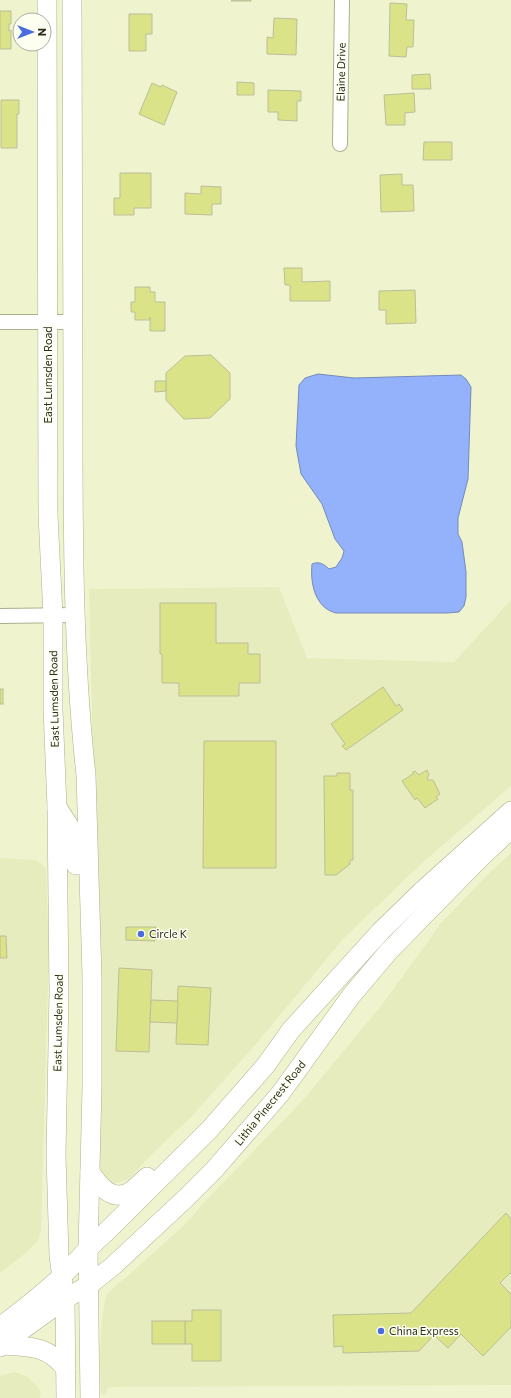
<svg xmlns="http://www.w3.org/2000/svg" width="511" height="1398" font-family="Commissioner,sans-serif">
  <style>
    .built { fill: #e7ecbe }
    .water { fill: #94b1fc; stroke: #758aba }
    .building { fill: #dbe389; stroke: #bbbe9a }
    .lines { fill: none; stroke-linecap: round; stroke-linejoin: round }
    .street-casing { stroke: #acaf8c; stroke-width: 16 }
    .secondary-casing { stroke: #acaf8c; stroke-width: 20 }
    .street { stroke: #fff; stroke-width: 14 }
    .secondary { stroke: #fff; stroke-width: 19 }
    .poi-dot { fill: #496de0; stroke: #fdfff0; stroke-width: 1.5 }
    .labels { text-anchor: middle; stroke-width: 3; stroke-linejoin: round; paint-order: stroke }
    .street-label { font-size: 11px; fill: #2c2e20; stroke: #fdfff0 }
    .poi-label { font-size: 11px; fill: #2c2e20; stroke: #fdfff0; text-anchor: start }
  </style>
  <rect width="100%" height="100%" fill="#f0f4ce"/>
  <g class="built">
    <path d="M 279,587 L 307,658 L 454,662 L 511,600 L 511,786 L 420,865 L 343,939 L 256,1044 L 193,1115 L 153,1153 L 129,1179 L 114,1184 L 108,1183 L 97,1170 L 93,766 L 89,589 Z"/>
    <path d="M 511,853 L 511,1385 L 113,1387 L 108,1388 L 106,1394 L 101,1394 L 100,1354 L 102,1318 L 106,1295 L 116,1285 L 131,1273 L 183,1226 L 211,1195 L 304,1099 L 384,1002 L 441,923 L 490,872 Z"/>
    <path d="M 0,858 L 36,860 L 46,868 L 49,949 L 41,1232 L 37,1242 L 27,1252 L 0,1273 Z"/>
    <path d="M 15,1372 L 26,1376 L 30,1379 L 37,1386 L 41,1392 L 40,1398 L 0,1398 L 0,1376 Z"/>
  </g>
  <path class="water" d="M 318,374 L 354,378 L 461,375 L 466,379 L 471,387 L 468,479 L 458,518 L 458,534 L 462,542 L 466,572 L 466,597 L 464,606 L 459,612 L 447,613 L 336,613 C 315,608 310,583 312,564 C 319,561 324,564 329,569 L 336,567 L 342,558 L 344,551 L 335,539 L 322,504 L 301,474 L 296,446 L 299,385 L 305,378 Z"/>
  <g class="building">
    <path d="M 232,0 L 251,0 L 251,1 L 231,1 Z"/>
    <path d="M 390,3 L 407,4 L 406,20 L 414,20 L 413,47 L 407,47 L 406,57 L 389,56 Z"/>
    <path d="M 0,11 L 11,11 L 11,24 L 9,24 L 9,31 L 11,30 L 11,49 L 0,49 Z"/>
    <path d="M 129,14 L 152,14 L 152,34 L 146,34 L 146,51 L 129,51 Z"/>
    <path d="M 274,18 L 297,19 L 296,55 L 267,54 L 267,37 L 273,38 Z"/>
    <path d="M 430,74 L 431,89 L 412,89 L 412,75 Z"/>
    <path d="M 237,82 L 254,83 L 254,95 L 237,95 Z"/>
    <path d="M 152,83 L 161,87 L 162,85 L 177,92 L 164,125 L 139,114 Z"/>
    <path d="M 268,90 L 301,91 L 301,101 L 297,101 L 297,121 L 278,120 L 278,112 L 268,112 Z"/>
    <path d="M 414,93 L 415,112 L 405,113 L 405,125 L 386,125 L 384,95 Z"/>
    <path d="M 1,100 L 19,100 L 19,114 L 17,114 L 17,148 L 1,148 Z"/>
    <path d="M 424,142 L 452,142 L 452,160 L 423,160 Z"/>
    <path d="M 120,173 L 151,173 L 151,208 L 134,208 L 134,215 L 114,215 L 114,198 L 120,198 Z"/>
    <path d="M 402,174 L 402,185 L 413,185 L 414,211 L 381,212 L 380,175 Z"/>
    <path d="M 201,186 L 221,187 L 221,204 L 212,204 L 212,215 L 185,214 L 185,193 L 201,194 Z"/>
    <path d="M 284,268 L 302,268 L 302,282 L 330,281 L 330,301 L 290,301 L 290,285 L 285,285 Z"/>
    <path d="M 135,287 L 150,287 L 150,292 L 155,292 L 155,302 L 165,302 L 165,331 L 150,331 L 150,317 L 150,320 L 135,320 L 135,312 L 131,312 L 131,302 L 135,302 Z"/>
    <path d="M 415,290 L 416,323 L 386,324 L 386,310 L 379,310 L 379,291 Z"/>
    <path d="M 211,355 L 230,373 L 230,399 L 210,418 L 184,419 L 166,400 L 166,373 L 185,356 Z"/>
    <path d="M 155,381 L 166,381 L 166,391 L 155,392 Z"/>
    <path d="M 160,603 L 216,603 L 216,643 L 248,643 L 248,654 L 260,654 L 260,683 L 239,683 L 239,696 L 179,696 L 179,683 L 162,683 L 162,654 L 160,654 Z"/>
    <path d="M 383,687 L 396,706 L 399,704 L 403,710 L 346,750 L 342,746 L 345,744 L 331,724 Z"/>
    <rect x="0" y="689" width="3" height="15"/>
    <path d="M 204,741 L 276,741 L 276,868 L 203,868 Z"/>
    <path d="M 427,770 L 429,774 L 427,779 L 428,780 L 433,780 L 440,794 L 436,797 L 438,799 L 425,808 L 417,798 L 415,800 L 402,781 L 413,774 L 413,772 L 415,771 L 419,775 Z"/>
    <path d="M 337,773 L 350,773 L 350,790 L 353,790 L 353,860 L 350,860 L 350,864 L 336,875 L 325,875 L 324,776 L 337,776 Z"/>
    <path d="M 126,927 L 156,927 L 155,941 L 126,940 Z"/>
    <path d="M 0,936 L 6,936 L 7,958 L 0,958 Z"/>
    <path d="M 119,968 L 152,970 L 149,1052 L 116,1051 Z"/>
    <path d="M 178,986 L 211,988 L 208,1045 L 176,1044 Z"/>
    <path d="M 151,1000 L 178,1001 L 177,1023 L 150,1022 Z"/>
    <path d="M 506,1213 L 511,1219 L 511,1274 L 510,1273 L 500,1283 L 511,1294 L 511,1327 L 483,1356 L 461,1334 L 448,1348 L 434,1335 L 419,1351 L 343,1353 L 343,1346 L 334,1347 L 333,1315 L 411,1313 Z"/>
    <path d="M 192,1310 L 221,1310 L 221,1361 L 192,1361 L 192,1344 L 185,1344 L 185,1321 L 192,1321 Z"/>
    <rect x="152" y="1321" width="33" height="23"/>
  </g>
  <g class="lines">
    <g class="street-casing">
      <g id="street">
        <path d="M 340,144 L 342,0"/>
        <path d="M 0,322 L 73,322"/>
        <path d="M 0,616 L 76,615"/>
      </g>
    </g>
    <g class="secondary-casing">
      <g id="secondary">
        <path d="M 47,0 L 48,515 L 53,616 L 53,709 L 57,807 L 59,992 L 56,1155 L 59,1256 L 65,1299 L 66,1398"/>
        <path d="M 72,0 C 72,130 73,260 73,389 C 73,517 72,648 86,775 L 92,977 L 92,1087 L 88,1249 L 90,1398"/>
        <path d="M 57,807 L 73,832 L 76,843 L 76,865"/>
        <path d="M 90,1172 C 99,1186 112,1202 130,1192 C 136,1188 141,1182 147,1177"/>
        <path d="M 0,1327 C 21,1311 43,1294 62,1276 C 76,1262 89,1247 104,1234 L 210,1129 L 266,1065 L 291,1030 L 381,931 L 421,892 L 511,811"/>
        <path d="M 2,1345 C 30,1347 47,1345 66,1369"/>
        <path d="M 0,1347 L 23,1329 L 65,1299 L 89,1285 L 113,1266 L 186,1198 L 214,1170 L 280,1094 L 351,996 L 389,951 L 479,859 L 511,829"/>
      </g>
    </g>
    <use href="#street" class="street"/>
    <use href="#secondary" class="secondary"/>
  </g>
  <g class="poi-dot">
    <circle cx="141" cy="934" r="4"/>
    <circle cx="381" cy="1331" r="4"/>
  </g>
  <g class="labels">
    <g class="street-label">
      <text transform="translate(341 72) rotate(-89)" y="4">Elaine Drive</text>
      <text transform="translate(48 375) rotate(-90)" y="4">East Lumsden Road</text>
      <text transform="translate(54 699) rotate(-91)" y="4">East Lumsden Road</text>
      <text transform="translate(58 1023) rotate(-89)" y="4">East Lumsden Road</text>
      <text transform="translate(270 1103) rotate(-51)" y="4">Lithia Pinecrest Road</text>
    </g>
    <g class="poi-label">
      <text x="149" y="938">Circle K</text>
      <text x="389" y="1335">China Express</text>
    </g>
  </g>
  <g transform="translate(32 32) rotate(90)"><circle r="19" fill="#fdfff0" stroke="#a9ab9d"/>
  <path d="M0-3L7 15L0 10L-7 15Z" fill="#496de0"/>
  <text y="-6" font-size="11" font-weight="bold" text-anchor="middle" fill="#2c2e20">N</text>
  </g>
</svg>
